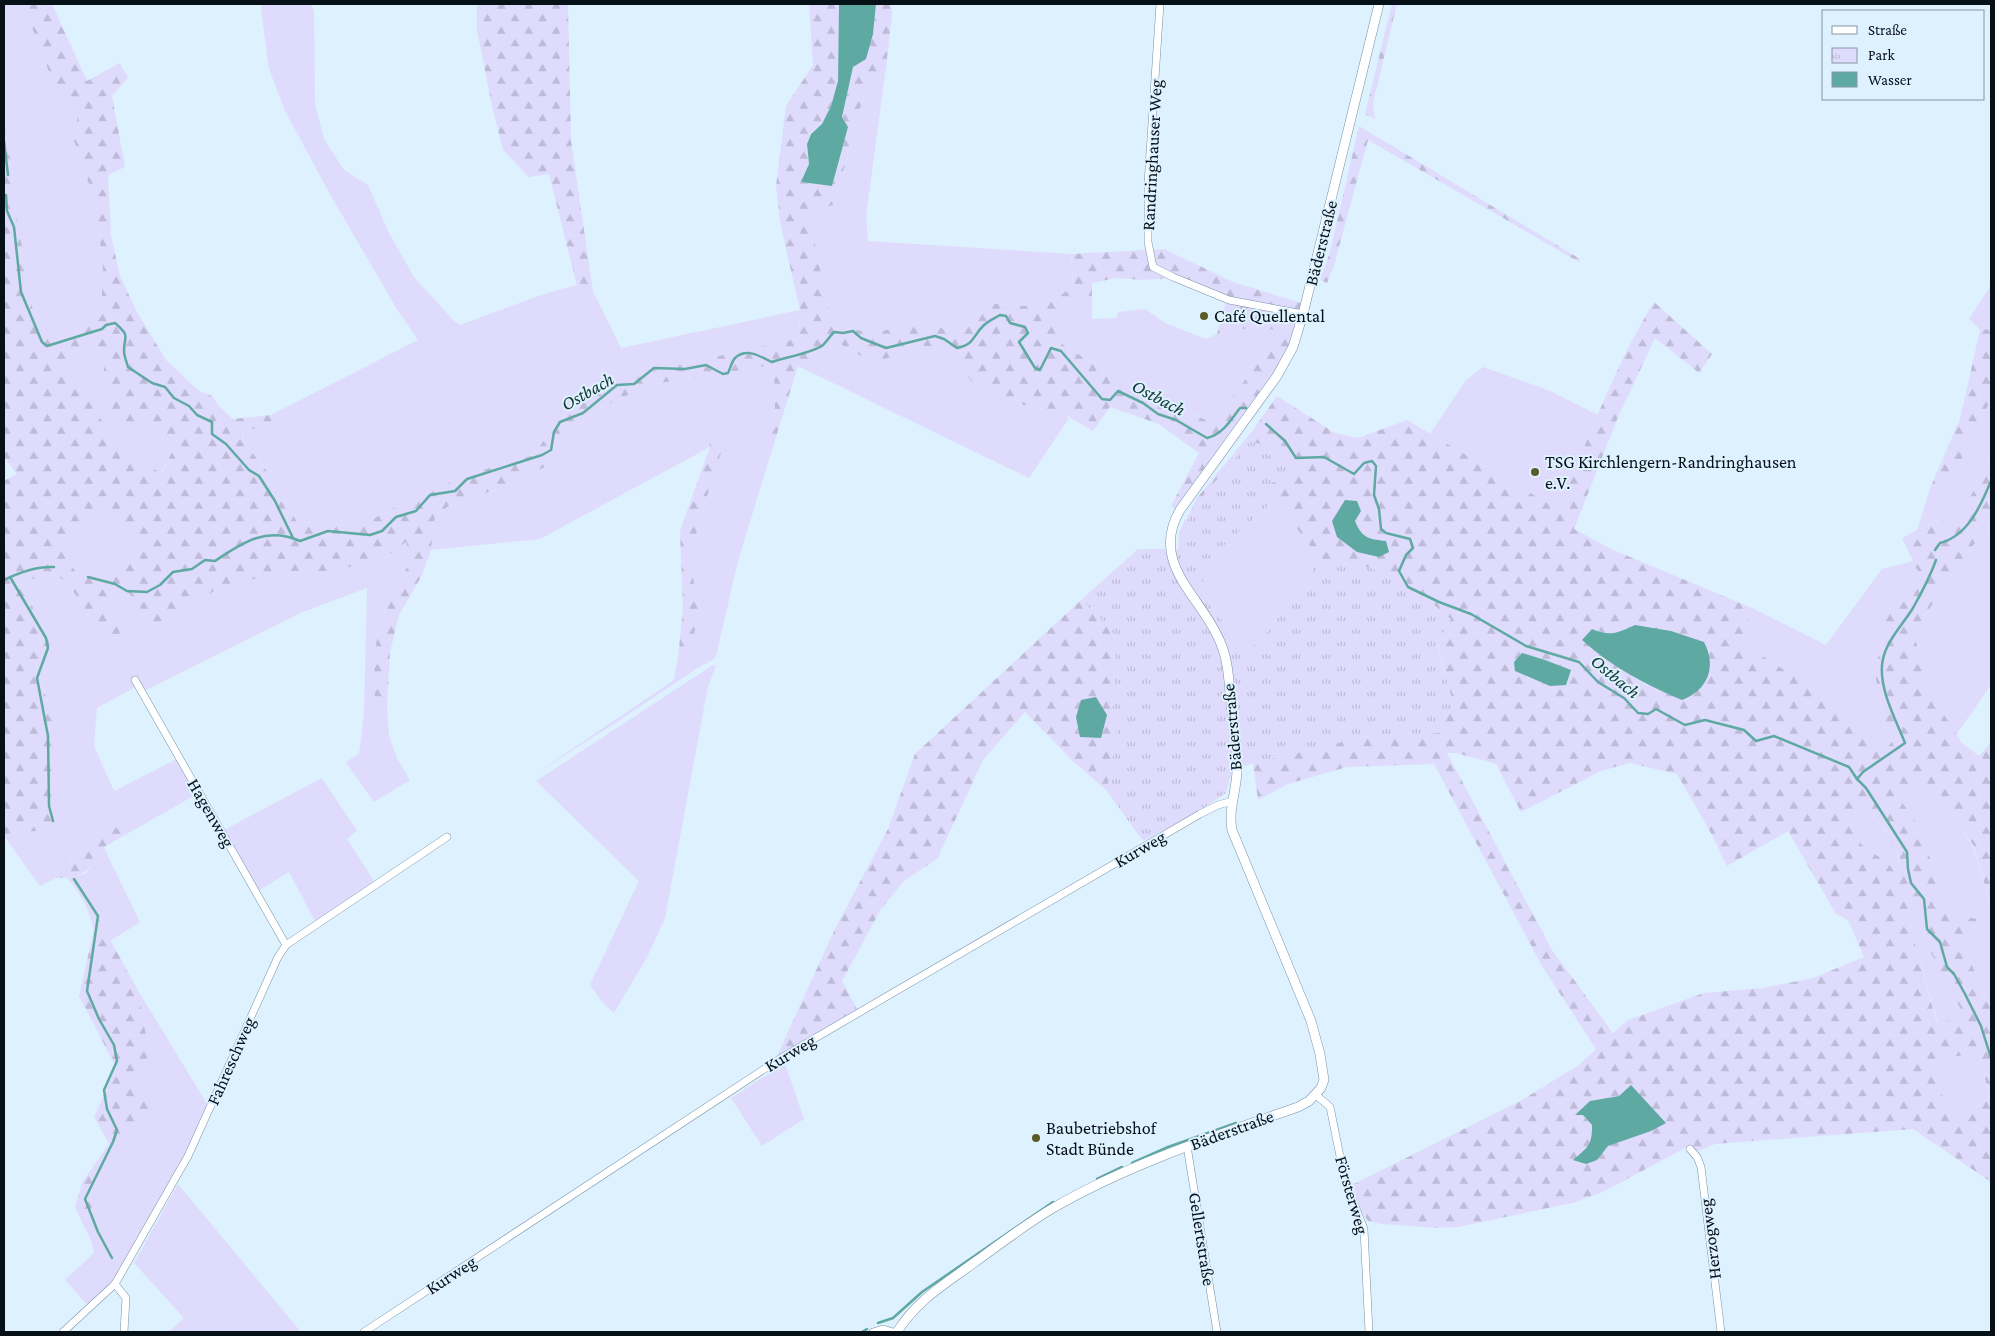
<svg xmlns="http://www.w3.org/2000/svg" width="1995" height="1336" font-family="'Crimson Pro',serif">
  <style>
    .grass { fill: #dfdbfd }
    .forest { fill: url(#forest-firs); fill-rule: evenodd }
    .park { fill: url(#park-tufts) }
    .water { fill: #5fa9a3 }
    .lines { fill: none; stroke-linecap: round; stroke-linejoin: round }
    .stream { stroke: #5fa9a3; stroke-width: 2.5 }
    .minor-casing { stroke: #7692a7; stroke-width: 8 }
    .tertiary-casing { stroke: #7692a7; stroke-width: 10 }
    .minor { stroke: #fff; stroke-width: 7 }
    .tertiary { stroke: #fff; stroke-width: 9 }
    .poi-dot { fill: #595b28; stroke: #def1ff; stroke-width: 2 }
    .labels { text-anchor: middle; stroke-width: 4; stroke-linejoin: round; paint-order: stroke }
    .street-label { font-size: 18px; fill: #051017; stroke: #def1ff }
    .poi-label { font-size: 18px; fill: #051017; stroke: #def1ff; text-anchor: start }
    .water-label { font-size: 19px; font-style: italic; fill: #153936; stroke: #def1ff }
  </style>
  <defs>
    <pattern id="forest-firs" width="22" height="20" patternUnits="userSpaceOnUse" patternTransform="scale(1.25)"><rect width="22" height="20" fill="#dfdbfd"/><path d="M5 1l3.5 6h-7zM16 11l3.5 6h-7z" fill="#bebbd8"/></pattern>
    <pattern id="park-tufts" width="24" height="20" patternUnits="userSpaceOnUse" patternTransform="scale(1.25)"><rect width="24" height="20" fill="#dfdbfd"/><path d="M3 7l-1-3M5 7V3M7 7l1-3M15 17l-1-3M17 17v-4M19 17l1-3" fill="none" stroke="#bebbd8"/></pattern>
  </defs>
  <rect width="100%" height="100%" fill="#def1ff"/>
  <g class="grass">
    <path d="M 4,4 L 23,4 L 59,98 L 77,106 L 77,129 L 74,141 L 96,204 L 103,269 L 101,315 L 50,342 L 33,311 L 12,188 L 10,155 L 4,125 Z"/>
    <path d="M 262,4 L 311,4 L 314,11 L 315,104 L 324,139 L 344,170 L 368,185 L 389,233 L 414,277 L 454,321 L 460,325 L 541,295 L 577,285 L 579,294 L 593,291 L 621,348 L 800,310 L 799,338 L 634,375 L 554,425 L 534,455 L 462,476 L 419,499 L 386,511 L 363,526 L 297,522 L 273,479 L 243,441 L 242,432 L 274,423 L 271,415 L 418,340 L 398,311 L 331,196 L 285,111 L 269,69 L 261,9 Z"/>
    <path d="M 886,67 L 866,216 L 868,241 L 1071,254 L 1073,286 L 1052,303 L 1025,306 L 986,303 L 963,332 L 915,323 L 874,333 L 846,328 L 829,313 L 807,210 L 834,205 L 867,83 Z"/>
    <path d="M 1991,285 L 1991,329 L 1980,330 L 1969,319 Z"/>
    <path d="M 1082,295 L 1092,297 L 1092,319 L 1117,318 L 1118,312 L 1145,309 L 1165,323 L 1206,339 L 1217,334 L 1260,326 L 1278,331 L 1265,354 L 1213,423 L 1116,378 L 1059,342 L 1059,310 L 1068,301 Z"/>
    <path d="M 837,342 L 873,363 L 898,347 L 928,346 L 948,350 L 973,384 L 1002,401 L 1061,412 L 1069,418 L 1029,478 L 798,366 L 824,360 Z"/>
    <path d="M 97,343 L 103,360 L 108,407 L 122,424 L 155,425 L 172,452 L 160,474 L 117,442 L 62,365 L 78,351 Z"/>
    <path d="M 772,365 C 776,389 777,410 770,434 L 776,437 L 738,561 L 716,656 L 713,660 L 699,667 L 617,722 L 532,776 L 674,680 L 678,658 L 688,658 L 699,614 L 690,557 L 702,512 L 717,436 L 709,441 L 710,447 L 540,539 L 431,550 L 434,520 L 447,507 L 499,488 L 545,467 L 573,429 L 601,408 L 648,385 Z"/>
    <path d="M 1483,367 L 1548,390 L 1598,415 L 1559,510 L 1430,434 L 1466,380 Z"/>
    <path d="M 1991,399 L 1991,459 L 1956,524 L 1936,520 L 1917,530 L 1931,486 L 1950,484 Z"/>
    <path d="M 1276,499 L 1320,559 L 1268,631 L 1250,649 L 1237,646 L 1200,584 L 1210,574 L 1203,564 Z"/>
    <path d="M 105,510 L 142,551 L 114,576 L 78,576 L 57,540 Z"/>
    <path d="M 1991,519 L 1991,685 L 1956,735 L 1925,685 L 1914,631 Z"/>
    <path d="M 406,542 L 411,559 L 389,603 L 377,633 L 378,709 L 387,706 L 389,736 L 397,758 L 410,780 L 374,802 L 346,762 L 359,754 L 364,713 L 367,588 L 303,612 L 144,691 L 139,685 L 97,708 L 94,746 L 114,791 L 177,759 L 197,794 L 125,835 L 120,829 L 53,866 L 56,878 L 40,886 L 4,836 L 4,834 L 47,830 L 55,722 L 39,676 L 50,654 L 49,635 L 17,582 L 55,575 L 68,583 L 103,638 L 123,637 L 103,602 L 129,593 L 155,627 L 222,586 L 293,571 L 336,571 L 387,556 Z"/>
    <path d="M 1913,561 L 1921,578 L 1887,611 L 1875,674 L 1886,730 L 1893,740 L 1887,748 L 1827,697 L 1744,644 L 1752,608 L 1826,645 L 1882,569 Z"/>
    <path d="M 713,665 L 716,666 L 708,686 L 665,918 L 647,957 L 614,1013 L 603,1003 L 590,985 L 639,881 L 536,781 Z"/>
    <path d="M 322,778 L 357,831 L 347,839 L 374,881 L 315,921 L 289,872 L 258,891 L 224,830 Z"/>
    <path d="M 1907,784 L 1921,785 L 1953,819 L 1973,846 L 1991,908 L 1991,1010 L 1962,942 L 1947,914 L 1928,852 L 1896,794 Z"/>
    <path d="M 1855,814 L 1871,815 C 1894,838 1899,849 1901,882 L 1889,864 L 1862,845 L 1850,827 Z"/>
    <path d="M 105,850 L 140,922 L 110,941 L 98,917 L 94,930 C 89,910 82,894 67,878 L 85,874 Z"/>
    <path d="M 1926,899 L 1924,940 L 1966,1017 L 1938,1023 L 1915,944 L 1907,902 Z"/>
    <path d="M 139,992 L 207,1104 L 183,1158 L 115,1280 L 90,1308 L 65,1280 L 94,1253 L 91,1240 L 82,1222 L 92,1207 L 91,1193 L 99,1177 L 92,1168 L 109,1144 L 112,1150 L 136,1080 L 149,1055 Z"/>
    <path d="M 1978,1052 L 1990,1097 L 1960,1112 L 1945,1104 L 1937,1078 L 1944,1059 Z"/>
    <path d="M 785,1063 L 804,1119 L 762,1146 L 731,1098 Z"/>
    <path d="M 178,1184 L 301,1332 L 170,1331 L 184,1318 L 134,1263 Z"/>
  </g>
  <g class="forest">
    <path d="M 23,4 L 52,4 L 87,81 L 120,63 L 128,78 L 112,96 L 125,167 L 108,175 L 111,235 L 120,276 L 137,312 L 166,360 L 199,391 L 212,396 L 220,407 L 233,419 L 271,415 L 275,423 L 242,432 L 243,441 L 273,479 L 297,522 L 363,526 L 386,511 L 419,499 L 462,476 L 534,455 L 554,425 L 576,405 L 634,375 L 799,338 L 800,310 L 781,227 L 776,186 L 786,106 L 813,65 L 809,4 L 839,4 L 838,81 L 831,106 L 822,124 L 810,134 L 807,144 L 809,164 L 801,182 L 832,186 L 848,127 L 842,117 L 853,67 L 873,34 L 876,4 L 891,4 L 892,15 L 886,67 L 867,83 L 834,205 L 808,210 L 829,313 L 846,328 L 874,333 L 915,323 L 963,332 L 986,303 L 1025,306 L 1052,302 L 1073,286 L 1071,254 L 1164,249 L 1233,282 L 1301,303 L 1288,347 L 1278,367 L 1176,510 L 1171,506 L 1199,453 L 1159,424 L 1110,407 L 1093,431 L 1061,412 L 1002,401 L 973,384 L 948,350 L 928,346 L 898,347 L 891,357 L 873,363 L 837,342 L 824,360 L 798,366 L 776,437 L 770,434 C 777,410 776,389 772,365 L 648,385 L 601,408 L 573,429 L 545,467 L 499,488 L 447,507 L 434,520 L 431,550 L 421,577 L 399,615 L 390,652 L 387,706 L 378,709 L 373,688 L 377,633 L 389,603 L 411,559 L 406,542 L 387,556 L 336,571 L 293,571 L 222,586 L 155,628 L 129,593 L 103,602 L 124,637 L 103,638 L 68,583 L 55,575 L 18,582 L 49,635 L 50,654 L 39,677 L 55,722 L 56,813 L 47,830 L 4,834 L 4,481 L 17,474 L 4,457 L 4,125 L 10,155 L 12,188 L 33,311 L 50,341 L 101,315 L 103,269 L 96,204 L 74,141 L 77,129 L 77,106 L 59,98 ZM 1116,278 L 1144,280 L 1169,278 L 1228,296 L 1217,334 L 1260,326 L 1277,331 L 1265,354 L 1212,423 L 1116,378 L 1059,342 L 1059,310 C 1069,300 1078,294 1092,297 L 1092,283 ZM 97,343 L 103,360 L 108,407 L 122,424 L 155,425 L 172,452 L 161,474 L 117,442 L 63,365 L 78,351 ZM 105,510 L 142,551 L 114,576 L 78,576 L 57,540 Z"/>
    <path d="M 477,4 L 568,4 L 571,141 L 593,291 L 579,294 L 549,174 L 529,177 L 503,150 L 492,106 L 477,30 Z"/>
    <path d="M 1392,4 L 1397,4 L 1373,103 L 1375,119 L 1365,114 Z"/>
    <path d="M 1359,126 L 1580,259 L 1579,262 L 1368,140 L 1334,265 L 1327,283 L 1320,280 L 1330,252 Z"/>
    <path d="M 1654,302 L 1712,354 L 1699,373 L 1655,338 L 1618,417 L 1574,529 L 1611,549 L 1752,608 L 1744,644 L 1827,697 L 1887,748 L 1893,740 L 1886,730 L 1875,674 L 1887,610 L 1921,578 L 1902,538 L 1936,520 L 1956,523 L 1991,459 L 1990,521 L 1914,631 L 1925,685 L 1962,743 L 1979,756 L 1991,742 L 1991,908 L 1974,846 L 1953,819 L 1921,785 L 1907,784 L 1896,794 L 1914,819 L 1928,852 L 1947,913 L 1977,919 L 1979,932 L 1962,942 L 1991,1010 L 1991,1182 L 1913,1129 L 1715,1144 L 1699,1151 L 1685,1148 L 1603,1192 L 1572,1203 L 1458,1227 L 1438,1228 L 1382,1224 L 1368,1221 L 1358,1206 L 1352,1185 L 1522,1100 L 1579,1065 L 1596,1049 L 1542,966 L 1434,764 L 1347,767 L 1288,784 L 1258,800 L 1253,763 L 1373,735 L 1439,733 L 1453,704 L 1426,598 L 1371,568 L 1320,559 L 1265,486 L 1200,499 L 1188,521 L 1186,520 L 1197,498 L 1253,430 L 1277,396 L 1335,433 L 1358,438 L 1407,420 L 1559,510 C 1588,439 1614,367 1654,302 ZM 1361,511 L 1355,521 C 1362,538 1368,539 1386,541 L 1337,537 ZM 1635,625 L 1648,686 L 1609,661 L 1592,629 C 1611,637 1618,633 1635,625 ZM 1447,753 L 1456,753 L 1496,764 L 1521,812 L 1601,771 L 1630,763 L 1677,774 L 1712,835 L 1727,866 L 1788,831 L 1836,914 L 1848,920 L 1864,957 L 1813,978 L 1763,988 L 1704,993 L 1628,1020 L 1613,1033 L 1552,950 ZM 1855,814 L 1871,815 L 1886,830 L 1899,856 L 1900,881 L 1889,864 L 1862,845 L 1850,827 ZM 1926,900 L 1924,940 L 1965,1017 L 1937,1023 L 1915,944 L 1907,902 ZM 1978,1052 L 1990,1097 L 1960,1112 L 1945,1104 L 1937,1078 L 1944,1059 ZM 1619,1096 L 1624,1139 L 1608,1146 L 1597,1160 L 1574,1160 L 1590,1145 L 1592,1125 L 1583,1115 L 1590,1101 Z"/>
    <path d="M 1991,329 L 1991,399 L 1950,484 L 1931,486 L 1960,419 L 1980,330 Z"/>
    <path d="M 717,436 L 724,443 L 702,512 L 690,557 L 699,614 L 688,658 L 678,658 L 683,609 L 680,531 L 710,447 L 709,440 Z"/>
    <path d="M 1081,600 L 1112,630 L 1116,647 L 1112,721 L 1118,723 L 1107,791 L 1073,761 L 1025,712 L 983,760 L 937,859 L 904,881 L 881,909 L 842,981 L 857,1009 L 777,1056 L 835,929 L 888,829 L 915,754 Z"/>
    <path d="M 112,827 L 120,829 L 125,835 L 104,847 L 105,850 C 88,870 84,879 56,878 L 53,866 Z"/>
    <path d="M 97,916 L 139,992 L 149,1055 L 136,1080 L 154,1112 L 113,1151 L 94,1117 L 116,1067 L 79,996 Z"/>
    <path d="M 92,1168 L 99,1177 L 91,1193 L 92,1207 L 82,1222 L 75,1207 L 82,1183 Z"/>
  </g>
  <path class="park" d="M 1250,441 L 1269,447 L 1300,471 L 1265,486 L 1276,499 L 1203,564 L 1211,574 L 1200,584 L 1237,646 L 1250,649 L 1268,631 L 1320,559 L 1371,568 L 1426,598 L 1451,619 L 1437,644 L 1453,704 L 1439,733 L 1373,735 L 1253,763 L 1232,771 L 1226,793 L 1192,815 L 1143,841 L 1107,791 L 1118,723 L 1112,721 L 1116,647 L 1112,630 L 1081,600 L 1138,549 L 1178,549 L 1179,534 L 1185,519 L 1188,520 L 1200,499 Z"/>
  <g class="water">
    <path d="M 839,4 L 876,4 L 873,34 L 866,59 L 853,67 L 842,117 L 848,127 L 832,186 L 801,182 L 809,164 L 807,144 L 811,134 L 822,124 L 831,106 L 838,81 Z"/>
    <path d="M 1345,500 L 1357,501 L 1361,511 L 1355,521 C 1362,538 1368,539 1386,541 L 1389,552 L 1379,557 L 1357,552 L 1337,537 L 1332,521 Z"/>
    <path d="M 1635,625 L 1671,631 L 1704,642 C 1717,667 1708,690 1682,700 C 1646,685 1612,667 1582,640 L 1592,629 C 1611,637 1617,633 1635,625 Z"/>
    <path d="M 1522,653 L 1545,660 L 1571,670 L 1566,685 L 1550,686 L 1515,671 L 1514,662 Z"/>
    <path d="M 1096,697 L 1107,715 L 1101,738 L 1080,737 L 1076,717 L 1081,700 Z"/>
    <path d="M 1631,1085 L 1666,1123 L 1651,1131 L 1608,1146 L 1597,1160 L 1586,1164 L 1573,1160 C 1588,1147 1592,1146 1592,1125 L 1583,1115 L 1575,1115 L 1590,1101 L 1619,1096 Z"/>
  </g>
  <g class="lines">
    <g class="stream">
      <path d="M 4,141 L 8,175"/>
      <path d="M 6,195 L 7,211 L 14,227 L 21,292 L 42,342 L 47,346 L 102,329 L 106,325 L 115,323 C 131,337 124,335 124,351 C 124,356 127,363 128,367 L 152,383 L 165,387 L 174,398 L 189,406 L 197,415 L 212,422 L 212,434 L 226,444 L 249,470 L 259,476 L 275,501 L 293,538"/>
      <path d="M 1266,424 L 1285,441 L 1296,458 L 1324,457 L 1354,474 L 1364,463 L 1372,461 L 1376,466 L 1374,495 L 1379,509 L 1381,529 L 1386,533 L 1410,539 L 1413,548 L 1406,555 L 1399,571 L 1408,587 L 1439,602 L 1471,614 L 1526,646 L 1579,662 L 1598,682 L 1624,698 L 1638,713 L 1648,714 L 1656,709 L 1685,725 L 1705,720 L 1744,730 L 1756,741 L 1774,736 L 1849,767 L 1857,779 L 1866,788 L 1907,852 L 1908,869 L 1911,883 L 1924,899 L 1927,929 L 1940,942 L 1947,967 L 1954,974 L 1965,994 L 1981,1026 L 1991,1058"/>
      <path d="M 1935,550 L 1940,543 C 1968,536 1981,505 1991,481"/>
      <path d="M 10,577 L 46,638 L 48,648 L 37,678 L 48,736 L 49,806 L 53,821"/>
      <path d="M 88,577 L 115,584 L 127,591 L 147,592 L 160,585 L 173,572 L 192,569 L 205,560 L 215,561 C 242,543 266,526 300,541 L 328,531 L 370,535 L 382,531 L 396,517 L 416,511 L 430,495 L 455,491 L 467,479 L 542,455 L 551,450 L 554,432 L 560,422 L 583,413 L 617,385 L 634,384 L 654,368 L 685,369 L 706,365 L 723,374 L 728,373 C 730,369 732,361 735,358 C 747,347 761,357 772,362 C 786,357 813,353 823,345 C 827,341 830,336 834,332 L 843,333 L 853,331 L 861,338 L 886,348 L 935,336 L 944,339 L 957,348 C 975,344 972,337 983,326 C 988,321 995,318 1000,315 L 1006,316 L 1010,323 L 1025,327 L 1028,333 L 1019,342 L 1035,368 L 1040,370 L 1051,348 L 1061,351 L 1102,399 L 1110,400 L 1118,391 L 1143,403 L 1158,414 L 1176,420 L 1207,438 C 1223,434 1230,421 1240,408 L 1246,408"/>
      <path d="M 4,580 C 20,572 36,566 54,567"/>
      <path d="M 1857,779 L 1863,772 L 1905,743 C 1896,720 1880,691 1882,666 C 1883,644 1902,626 1913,608 C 1922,592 1930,577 1936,560"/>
      <path d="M 74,879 L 98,916 L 87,991 L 99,1019 L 114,1045 L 117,1061 L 104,1090 L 107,1109 L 117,1130 L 113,1142 L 85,1199 L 98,1232 L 112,1258"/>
      <path d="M 1132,1163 L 1168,1147 L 1236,1123"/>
      <path d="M 1097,1179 L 1122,1167"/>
      <path d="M 878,1323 L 893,1318 L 922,1292 L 1053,1202"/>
      <path d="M 862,1332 L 867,1329"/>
    </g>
    <g class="minor-casing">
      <g id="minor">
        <path d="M 1160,4 L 1148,183 L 1148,242 L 1153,267 L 1173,277 L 1229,300 L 1303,314"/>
        <path d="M 135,680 L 286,945"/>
        <path d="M 1316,1095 L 1330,1107 L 1345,1181 L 1364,1229 L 1369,1332"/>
        <path d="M 1187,1146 L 1217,1332"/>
        <path d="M 1690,1149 L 1697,1157 L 1701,1167 L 1721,1332"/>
        <path d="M 115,1284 L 126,1298 L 124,1332"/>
        <path d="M 63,1332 L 115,1284 L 188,1156 L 278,957 L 286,945 L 447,837"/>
        <path d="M 364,1332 L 781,1058 L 1200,814 L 1218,805 L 1233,801"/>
        <path d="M 873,1332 L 883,1329 L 893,1332"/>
      </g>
    </g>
    <g class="tertiary-casing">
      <path id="tertiary" d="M 897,1332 C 917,1300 945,1284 975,1262 C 1000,1244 1026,1224 1053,1208 C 1129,1164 1215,1136 1298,1107 L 1309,1101 L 1321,1088 L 1324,1080 L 1320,1054 L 1311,1021 L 1232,830 C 1228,809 1237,790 1237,769 C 1238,748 1234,726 1231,704 C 1229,685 1229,663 1221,644 C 1204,598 1148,565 1180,510 L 1277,376 L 1293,347 L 1303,314 L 1379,4"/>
    </g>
    <use href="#minor" class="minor"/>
    <use href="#tertiary" class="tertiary"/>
  </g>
  <g class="poi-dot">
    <circle cx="1204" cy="316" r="5"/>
    <circle cx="1535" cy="472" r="5"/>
    <circle cx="1036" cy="1138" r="5"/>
  </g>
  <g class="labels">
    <g class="street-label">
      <text transform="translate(1152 155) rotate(-87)" y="6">Randringhauser Weg</text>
      <text transform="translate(1321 243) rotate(-76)" y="6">Bäderstraße</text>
      <text transform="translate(1232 727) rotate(-95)" y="6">Bäderstraße</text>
      <text transform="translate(211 813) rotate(60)" y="6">Hagenweg</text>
      <text transform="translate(1140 849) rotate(-30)" y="6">Kurweg</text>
      <text transform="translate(790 1053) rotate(-31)" y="6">Kurweg</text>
      <text transform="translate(231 1061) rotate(-66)" y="6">Fahreschweg</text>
      <text transform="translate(1232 1130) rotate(-20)" y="6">Bäderstraße</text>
      <text transform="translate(1352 1195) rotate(74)" y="6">Försterweg</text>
      <text transform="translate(1202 1239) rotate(81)" y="6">Gellertstraße</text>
      <text transform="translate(1710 1239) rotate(-97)" y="6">Herzogweg</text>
      <text transform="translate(451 1275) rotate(-33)" y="6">Kurweg</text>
    </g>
    <g class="poi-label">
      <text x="1214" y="322">Café Quellental</text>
      <text x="1545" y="468">TSG Kirchlengern-Randringhausen<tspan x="1545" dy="21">e.V.</tspan></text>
      <text x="1046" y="1134">Baubetriebshof<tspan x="1046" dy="21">Stadt Bünde</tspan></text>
    </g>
    <g class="water-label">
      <text transform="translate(587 391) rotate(-30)" y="7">Ostbach</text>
      <text transform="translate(1159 397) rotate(28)" y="7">Ostbach</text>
      <text transform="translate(1616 676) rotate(40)" y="7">Ostbach</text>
    </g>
  </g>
  <rect width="1995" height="1336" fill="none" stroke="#051017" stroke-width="10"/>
  <rect x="1822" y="10" width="162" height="90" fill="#def1ff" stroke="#8797a2"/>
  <rect x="1832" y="26" width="25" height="8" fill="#ffffff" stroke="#8797a2"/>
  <text x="1868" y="35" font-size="15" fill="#051017">Straße</text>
  <rect x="1832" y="48" width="25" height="15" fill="url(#park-tufts)" stroke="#8797a2"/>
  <text x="1868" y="60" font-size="15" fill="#051017">Park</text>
  <rect x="1832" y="72" width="25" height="15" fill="#5fa9a3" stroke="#8797a2"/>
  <text x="1868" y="85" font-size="15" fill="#051017">Wasser</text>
</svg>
